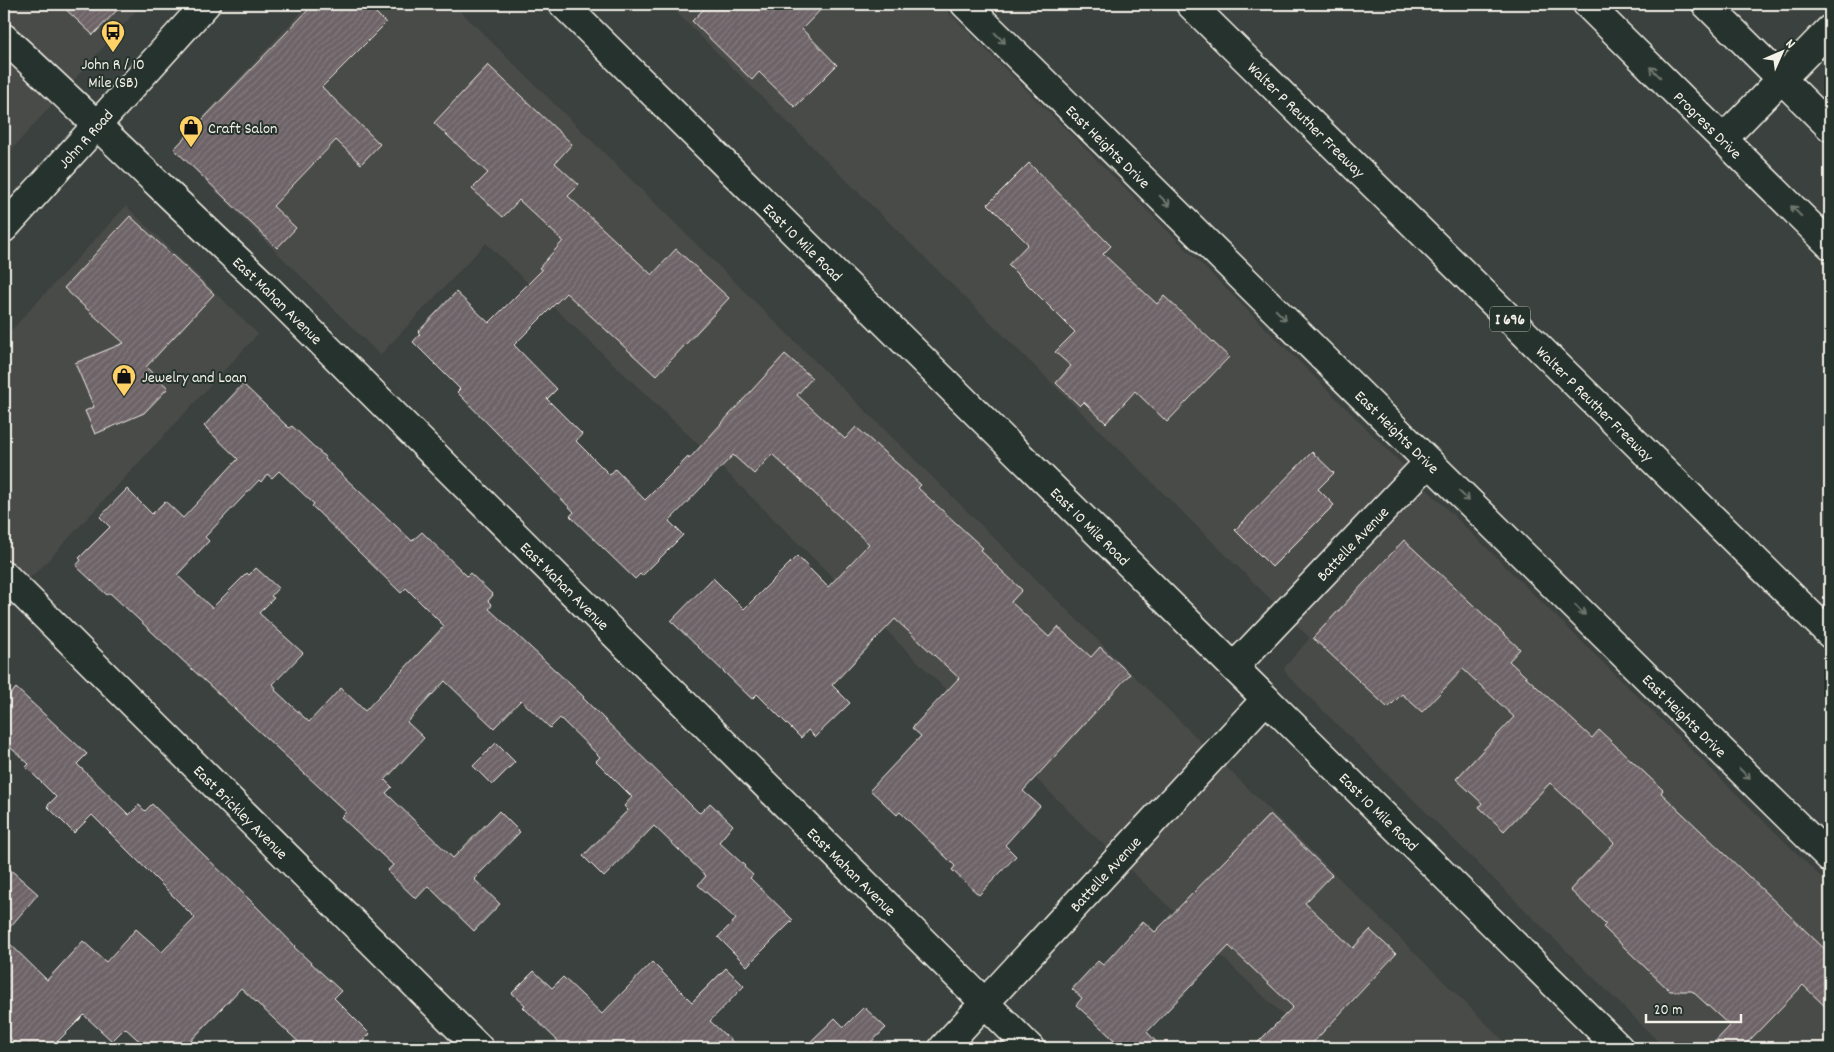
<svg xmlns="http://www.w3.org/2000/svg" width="1834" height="1052" font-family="Dekko,sans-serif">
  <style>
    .built { fill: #4a4b4a }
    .building { fill: url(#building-hatch); stroke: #f4f1e8; fill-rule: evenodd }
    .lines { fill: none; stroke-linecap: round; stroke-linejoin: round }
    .minor-casing { stroke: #f4f1e8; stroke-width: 31 }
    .major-casing { stroke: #f4f1e8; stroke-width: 31 }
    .highway-casing { stroke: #f4f1e8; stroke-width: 31 }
    .minor { stroke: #26332d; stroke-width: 28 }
    .major { stroke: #26332d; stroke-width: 28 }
    .highway { stroke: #26332d; stroke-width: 28 }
    .oneway { stroke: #6e766e }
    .labels { text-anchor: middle; stroke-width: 4; stroke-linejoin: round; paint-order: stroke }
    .shield { fill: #26332d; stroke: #b6b8b0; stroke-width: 1 }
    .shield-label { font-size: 15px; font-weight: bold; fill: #f4f1e8 }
    .poi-label { font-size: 16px; fill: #f4f1e8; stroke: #26332d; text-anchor: start }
    .street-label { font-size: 16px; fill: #f4f1e8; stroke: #26332d }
  </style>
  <defs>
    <pattern id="building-hatch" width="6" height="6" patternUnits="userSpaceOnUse" patternTransform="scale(1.25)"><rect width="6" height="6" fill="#6d6367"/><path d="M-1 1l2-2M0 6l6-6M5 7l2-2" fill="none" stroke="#827a7d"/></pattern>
  </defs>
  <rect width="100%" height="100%" fill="#3b413e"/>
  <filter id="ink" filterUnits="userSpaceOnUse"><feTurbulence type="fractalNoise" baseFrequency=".02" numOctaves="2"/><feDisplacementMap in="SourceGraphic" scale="10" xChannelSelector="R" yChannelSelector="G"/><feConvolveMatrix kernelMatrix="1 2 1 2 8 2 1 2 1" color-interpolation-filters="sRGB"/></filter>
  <g filter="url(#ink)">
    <g class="built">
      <path d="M 4,4 L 142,4 L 4,158 Z"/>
      <path d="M 309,4 L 453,4 L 1511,1048 L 1318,1048 L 1087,829 L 697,443 L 486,243 L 380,355 L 173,149 Z"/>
      <path d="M 668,4 L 940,4 L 1449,511 L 1830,886 L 1830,1048 L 1665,1048 L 1287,675 L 1284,668 L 1310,638 Z"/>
      <path d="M 126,206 L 258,334 L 41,568 L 4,600 L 4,338 Z"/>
    </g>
    <g class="building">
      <path d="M 60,4 L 123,4 L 93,35 Z"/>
      <path d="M 314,4 L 367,4 L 386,23 L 322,87 L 380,144 L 361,164 L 336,140 L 273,206 L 296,228 L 277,248 L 174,149 Z"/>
      <path d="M 709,4 L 826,4 L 802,29 L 837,65 L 795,107 L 759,72 L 752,80 L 692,21 Z"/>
      <path d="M 488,65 L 572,144 L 555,163 L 579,185 L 568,196 L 652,275 L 676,249 L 729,298 L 656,376 L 566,293 L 514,345 L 557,389 L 547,399 L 582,434 L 576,441 L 610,475 L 615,469 L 645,500 L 688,457 L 689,459 L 785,354 L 812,378 L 797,395 L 845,439 L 856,427 L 921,485 L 918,488 L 983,548 L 980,550 L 1022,590 L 1011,602 L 1049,637 L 1058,627 L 1091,657 L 1100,647 L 1130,674 L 1023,791 L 1040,806 L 1005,845 L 1016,856 L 979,895 L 952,870 L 955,866 L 900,812 L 897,815 L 870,790 L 921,736 L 912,728 L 959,678 L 895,619 L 832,685 L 850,703 L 815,737 L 808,730 L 801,738 L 757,694 L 752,699 L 671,621 L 713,578 L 744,609 L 797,556 L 828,587 L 869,544 L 772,454 L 754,474 L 733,455 L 669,521 L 683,535 L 642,576 L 640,574 L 635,579 L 570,516 L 574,512 L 457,392 L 460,389 L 413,342 L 420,334 L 418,332 L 456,292 L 489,323 L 542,270 L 539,268 L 563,241 L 519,200 L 503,217 L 472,189 L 488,173 L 434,123 Z"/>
      <path d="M 1029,163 L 1111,246 L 1103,254 L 1157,304 L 1164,296 L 1229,357 L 1167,422 L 1135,391 L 1106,423 L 1084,402 L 1080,406 L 1056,383 L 1071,366 L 1055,352 L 1075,332 L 1008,265 L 1028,244 L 988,204 Z"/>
      <path d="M 130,216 L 214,294 L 146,367 L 168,388 L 144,413 L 95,434 L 85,411 L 94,407 L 75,363 L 124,343 L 64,288 Z"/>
      <path d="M 243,384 L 289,428 L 292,426 L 326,458 L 325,459 L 412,541 L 422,532 L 467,576 L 470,573 L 493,595 L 488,601 L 492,605 L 489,609 L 584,697 L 583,698 L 698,812 L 700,813 L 710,803 L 733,825 L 719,842 L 745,866 L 744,867 L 753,875 L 750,878 L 793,920 L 747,966 L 718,937 L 736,919 L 698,885 L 706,876 L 654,826 L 604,877 L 583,856 L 628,810 L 624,806 L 632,797 L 596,761 L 600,757 L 560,718 L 550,728 L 521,700 L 494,728 L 445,681 L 407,722 L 424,738 L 385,780 L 392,787 L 386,793 L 453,858 L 499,811 L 520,832 L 474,879 L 500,904 L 474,931 L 428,886 L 416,899 L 387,871 L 393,865 L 341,817 L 346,812 L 110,593 L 107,595 L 76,566 L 81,560 L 79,558 L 110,527 L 100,517 L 127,489 L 152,514 L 165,501 L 183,518 L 238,459 L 204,426 ZM 279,471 L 314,504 L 312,506 L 401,593 L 406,588 L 444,626 L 365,711 L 341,688 L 309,722 L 275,690 L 276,688 L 273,684 L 303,653 L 259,613 L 274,598 L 271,596 L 278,588 L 256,568 L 249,575 L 247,573 L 212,608 L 177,575 L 209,541 L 205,537 L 259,480 L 261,482 L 267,474 L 272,478 Z"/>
      <path d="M 1312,452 L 1334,473 L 1318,489 L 1334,505 L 1272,567 L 1235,530 Z"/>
      <path d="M 1404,540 L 1520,649 L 1509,661 L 1592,738 L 1599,730 L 1663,790 L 1661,793 L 1830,954 L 1830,1011 L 1803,985 L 1742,1048 L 1709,1048 L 1730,1026 L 1692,991 L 1670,991 L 1603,927 L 1606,924 L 1570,890 L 1614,843 L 1550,783 L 1504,831 L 1479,807 L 1482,803 L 1456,779 L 1514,717 L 1463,669 L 1422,712 L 1402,694 L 1388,708 L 1313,638 Z"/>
      <path d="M 16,688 L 87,754 L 77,764 L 129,815 L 139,805 L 145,811 L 152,804 L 253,903 L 295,946 L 294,947 L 341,991 L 334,998 L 370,1034 L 356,1048 L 305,1048 L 241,988 L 184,1048 L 147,1048 L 125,1028 L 112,1041 L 84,1015 L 51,1048 L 20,1048 L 4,1032 L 4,938 L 47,980 L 83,941 L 106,962 L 136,929 L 162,952 L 195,918 L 92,815 L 74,833 L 47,806 L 56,797 L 26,767 L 29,764 L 4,742 L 4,702 Z"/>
      <path d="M 496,743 L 515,762 L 492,785 L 473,766 Z"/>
      <path d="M 1270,814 L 1332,875 L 1305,903 L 1353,948 L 1370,930 L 1396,954 L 1308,1048 L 1252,1048 L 1293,1007 L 1229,946 L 1147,1032 L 1162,1048 L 1123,1048 L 1076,1005 L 1082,998 L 1072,989 L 1098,961 L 1103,965 L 1143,921 L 1155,932 Z"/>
      <path d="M 4,864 L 38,894 L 4,934 Z"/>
      <path d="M 652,962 L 692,1002 L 726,968 L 744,986 L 710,1021 L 739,1048 L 565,1048 L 523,1007 L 525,1005 L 512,993 L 534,971 L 552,988 L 563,977 L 602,1014 Z"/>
      <path d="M 864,1007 L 886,1028 L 865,1048 L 804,1048 L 835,1018 L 844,1027 Z"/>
    </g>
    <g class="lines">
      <g class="minor-casing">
        <g id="minor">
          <path d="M 1706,4 L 1830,127"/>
          <path id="s1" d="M 4,38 C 93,120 179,205 267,288 L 1030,1048"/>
          <path d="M 1723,139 L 1830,29"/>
          <path id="s2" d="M 4,575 L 479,1048"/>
          <path id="s3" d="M 1234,667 L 1429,462"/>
          <path id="s4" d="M 943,1048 L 1266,699"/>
        </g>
      </g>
      <g class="major-casing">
        <g id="major">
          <path id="s5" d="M 563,4 L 1619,1048"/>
          <path id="s6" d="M 965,4 L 1830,858"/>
          <path id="s7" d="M 1587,4 L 1830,245"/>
          <path id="s8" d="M 4,228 L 206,4"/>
        </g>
      </g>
      <g class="highway-casing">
        <g id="highway">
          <path id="s9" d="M 1190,4 L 1830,634"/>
        </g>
      </g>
      <use href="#minor" class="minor"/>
      <use href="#major" class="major"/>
      <use href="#highway" class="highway"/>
    </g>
    <defs><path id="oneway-shaft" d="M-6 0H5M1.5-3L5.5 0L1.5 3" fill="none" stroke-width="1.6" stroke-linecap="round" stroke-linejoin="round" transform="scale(1.25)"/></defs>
    <g class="oneway">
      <use href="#oneway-shaft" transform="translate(1000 38) rotate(45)"/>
      <use href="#oneway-shaft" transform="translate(1655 72) rotate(-135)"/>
      <use href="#oneway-shaft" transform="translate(1165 201) rotate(45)"/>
      <use href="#oneway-shaft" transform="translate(1796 211) rotate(-135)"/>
      <use href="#oneway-shaft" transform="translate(1281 315) rotate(45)"/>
      <use href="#oneway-shaft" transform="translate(1464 496) rotate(45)"/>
      <use href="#oneway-shaft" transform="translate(1580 610) rotate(45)"/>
      <use href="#oneway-shaft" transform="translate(1745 774) rotate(45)"/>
    </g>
  </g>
  <defs>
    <g id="bus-pin" transform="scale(1.25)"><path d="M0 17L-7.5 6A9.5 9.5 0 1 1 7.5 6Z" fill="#ffd166" stroke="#26332d"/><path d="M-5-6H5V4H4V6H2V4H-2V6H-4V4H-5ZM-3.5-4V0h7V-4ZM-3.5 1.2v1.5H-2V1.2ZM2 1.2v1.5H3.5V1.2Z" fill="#111"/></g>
    <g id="shop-pin" transform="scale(1.25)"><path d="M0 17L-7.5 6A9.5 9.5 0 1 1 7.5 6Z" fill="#ffd166" stroke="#26332d"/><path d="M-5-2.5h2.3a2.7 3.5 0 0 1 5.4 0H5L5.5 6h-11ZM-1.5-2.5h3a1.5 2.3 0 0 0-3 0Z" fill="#111"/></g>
  </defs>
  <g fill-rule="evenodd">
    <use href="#bus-pin" x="113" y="32"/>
    <use href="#shop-pin" x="191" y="127"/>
    <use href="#shop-pin" x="124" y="376"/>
  </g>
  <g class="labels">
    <rect class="shield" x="1490" y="306.5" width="40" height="25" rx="4"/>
    <g class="shield-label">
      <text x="1510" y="324">I 696</text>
    </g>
    <g class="poi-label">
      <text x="113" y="69" text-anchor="middle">John R / 10<tspan x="113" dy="18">Mile (SB)</tspan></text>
      <text x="208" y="133">Craft Salon</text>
      <text x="142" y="382">Jewelry and Loan</text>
    </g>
    <g class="street-label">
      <text dy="6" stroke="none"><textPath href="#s9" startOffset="164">Walter P Reuther Freeway</textPath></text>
      <text dy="6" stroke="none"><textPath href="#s7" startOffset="171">Progress Drive</textPath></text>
      <text dy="6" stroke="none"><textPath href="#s8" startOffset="121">John R Road</textPath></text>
      <text dy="6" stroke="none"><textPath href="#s6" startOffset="202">East Heights Drive</textPath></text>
      <text dy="6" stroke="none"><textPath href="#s5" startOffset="338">East 10 Mile Road</textPath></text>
      <text dy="6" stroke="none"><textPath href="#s1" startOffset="379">East Mahan Avenue</textPath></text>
      <text dy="6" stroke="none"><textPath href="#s9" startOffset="569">Walter P Reuther Freeway</textPath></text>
      <text dy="6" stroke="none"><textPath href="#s6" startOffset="608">East Heights Drive</textPath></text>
      <text dy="6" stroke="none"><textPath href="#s5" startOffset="742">East 10 Mile Road</textPath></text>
      <text dy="6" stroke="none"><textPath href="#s3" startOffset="171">Battelle Avenue</textPath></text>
      <text dy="6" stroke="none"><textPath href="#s1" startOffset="784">East Mahan Avenue</textPath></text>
      <text dy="6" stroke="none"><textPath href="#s6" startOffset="1012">East Heights Drive</textPath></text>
      <text dy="6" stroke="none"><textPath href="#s5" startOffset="1148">East 10 Mile Road</textPath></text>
      <text dy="6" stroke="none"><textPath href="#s2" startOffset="335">East Brickley Avenue</textPath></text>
      <text dy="6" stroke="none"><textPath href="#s1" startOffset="1189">East Mahan Avenue</textPath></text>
      <text dy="6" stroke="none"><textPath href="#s4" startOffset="238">Battelle Avenue</textPath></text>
    </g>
  </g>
  <rect width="1834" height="1052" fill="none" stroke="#26332d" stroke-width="20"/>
  <rect x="10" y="10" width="1814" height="1032" fill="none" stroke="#f4f1e8" stroke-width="2" filter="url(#ink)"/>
  <g transform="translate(1782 52) rotate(45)" stroke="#26332d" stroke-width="4" paint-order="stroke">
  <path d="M0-4L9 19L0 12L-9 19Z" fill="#f4f1e8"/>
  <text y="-8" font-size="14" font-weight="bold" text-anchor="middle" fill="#f4f1e8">N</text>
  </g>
  <path d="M1646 1014v8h95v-8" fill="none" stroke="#f4f1e8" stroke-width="2.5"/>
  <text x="1654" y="1014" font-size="15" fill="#f4f1e8" stroke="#26332d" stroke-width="4" paint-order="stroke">20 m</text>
</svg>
